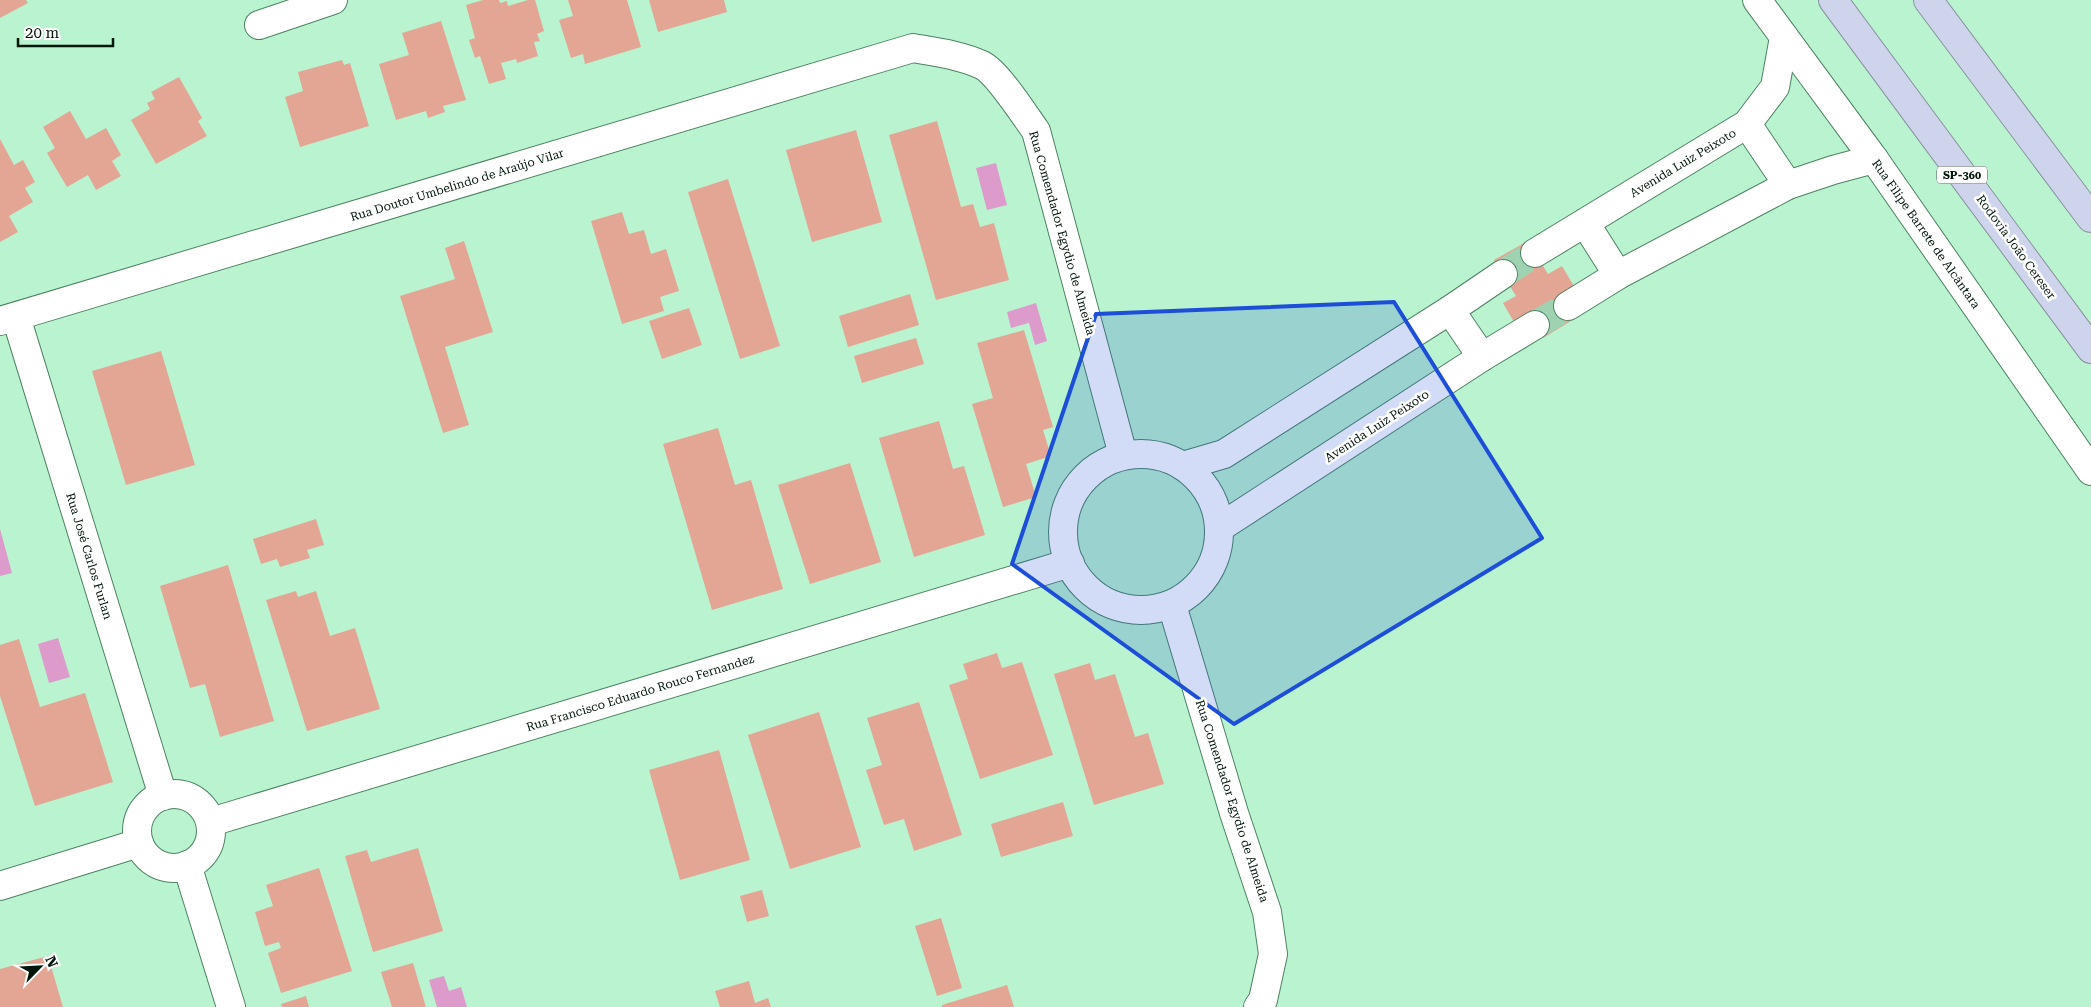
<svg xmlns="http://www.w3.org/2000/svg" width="2091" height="1007" font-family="'Roboto Serif',serif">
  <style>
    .water { fill: #dc9bcb }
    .building { fill: #e3a695 }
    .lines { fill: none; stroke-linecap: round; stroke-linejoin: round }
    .street-tunnel { stroke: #9ed2b1; stroke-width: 28; stroke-dasharray: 28 14; stroke-linecap: butt }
    .street-casing { stroke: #4d8263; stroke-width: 30 }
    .highway-casing { stroke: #87929e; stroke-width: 30 }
    .street { stroke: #fff; stroke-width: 28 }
    .highway { stroke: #cfd4ed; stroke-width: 28 }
    .marked { fill: #1d4ed8; fill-opacity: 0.2; stroke: #1d4ed8; stroke-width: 4; stroke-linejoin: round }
    .labels { text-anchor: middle; stroke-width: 5; stroke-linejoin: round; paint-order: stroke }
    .shield { fill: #fff; stroke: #4e5c54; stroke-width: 1 }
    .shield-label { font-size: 11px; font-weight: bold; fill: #02160a }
    .street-label { font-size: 12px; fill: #02160a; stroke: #fff }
  </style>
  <rect width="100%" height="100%" fill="#baf3cf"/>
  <g class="water">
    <path d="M 996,163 L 1007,205 L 987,210 L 976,168 Z"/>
    <path d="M 1036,303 L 1047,341 L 1035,345 L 1029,323 L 1011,328 L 1007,312 Z"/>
    <path d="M 0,529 L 12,573 L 0,576 Z"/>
    <path d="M 58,638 L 70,677 L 49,683 L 38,644 Z"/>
    <path d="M 444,976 L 449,991 L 461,987 L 467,1007 L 437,1007 L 429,980 Z"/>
  </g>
  <g class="building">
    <path d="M 0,0 L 26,0 L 28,3 L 0,18 Z"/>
    <path d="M 483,0 L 499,0 L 500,3 L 507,1 L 508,6 L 528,0 L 535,0 L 544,31 L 537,34 L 540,41 L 534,42 L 538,56 L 517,63 L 516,59 L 501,63 L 506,79 L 489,84 L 480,56 L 475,58 L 469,40 L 475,38 L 466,5 Z"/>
    <path d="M 568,0 L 627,0 L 641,47 L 585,64 L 583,54 L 571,58 L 559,20 L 573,16 Z"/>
    <path d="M 649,0 L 724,0 L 727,12 L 658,32 Z"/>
    <path d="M 441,21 L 466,100 L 443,106 L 445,112 L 428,118 L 426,111 L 396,120 L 379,64 L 409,55 L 402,33 Z"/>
    <path d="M 342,60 L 344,65 L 350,63 L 369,126 L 300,147 L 285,97 L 303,91 L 298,72 Z"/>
    <path d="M 179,77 L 202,118 L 198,121 L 207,136 L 156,164 L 131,120 L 150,109 L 147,103 L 155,99 L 151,92 Z"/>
    <path d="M 70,111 L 86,139 L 106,128 L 121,155 L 112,161 L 121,176 L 96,190 L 88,175 L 67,187 L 47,153 L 55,148 L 43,127 Z"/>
    <path d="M 937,121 L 961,207 L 973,204 L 980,227 L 994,223 L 1009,280 L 936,300 L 889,135 Z"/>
    <path d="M 856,130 L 882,222 L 812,242 L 786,150 Z"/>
    <path d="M 0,139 L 14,165 L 23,160 L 35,182 L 25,188 L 33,202 L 9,216 L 18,232 L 0,242 Z"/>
    <path d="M 728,179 L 780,346 L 740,359 L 688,192 Z"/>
    <path d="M 622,212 L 629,234 L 644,230 L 651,254 L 666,249 L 679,291 L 660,297 L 664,311 L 622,324 L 591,221 Z"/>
    <path d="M 464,241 L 493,332 L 445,347 L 469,425 L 443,433 L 400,296 L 455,279 L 445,248 Z"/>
    <path d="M 1528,241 L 1548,274 L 1562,266 L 1578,293 L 1565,301 L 1576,318 L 1543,338 L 1535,325 L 1518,329 L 1503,303 L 1516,296 L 1494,260 Z"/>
    <path d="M 910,294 L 919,325 L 848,347 L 839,316 Z"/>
    <path d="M 689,308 L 702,345 L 662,359 L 649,321 Z"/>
    <path d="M 1024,330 L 1053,427 L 1043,430 L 1051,456 L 1026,464 L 1036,497 L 1003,507 L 972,404 L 993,398 L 977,343 Z"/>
    <path d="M 916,338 L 924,364 L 862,383 L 854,356 Z"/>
    <path d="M 161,351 L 195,465 L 126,485 L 92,371 Z"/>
    <path d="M 939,421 L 953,469 L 964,466 L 985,535 L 914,557 L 879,438 Z"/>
    <path d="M 718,428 L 735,485 L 751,480 L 783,589 L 712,610 L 663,444 Z"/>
    <path d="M 850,463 L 881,562 L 810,584 L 778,485 Z"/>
    <path d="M 316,519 L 324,545 L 307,550 L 310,558 L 280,567 L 277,559 L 261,564 L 253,539 Z"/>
    <path d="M 228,565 L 274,721 L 220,737 L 205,684 L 190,688 L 160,586 Z"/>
    <path d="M 296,591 L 298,597 L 316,591 L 330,636 L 355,628 L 380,709 L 307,731 L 266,600 Z"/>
    <path d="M 19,639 L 40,707 L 85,693 L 113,782 L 35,806 L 0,696 L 0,645 Z"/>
    <path d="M 997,653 L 1002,668 L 1022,662 L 1053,755 L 980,779 L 949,685 L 968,679 L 963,664 Z"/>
    <path d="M 1090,663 L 1095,680 L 1115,674 L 1135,737 L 1148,733 L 1164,784 L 1094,805 L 1054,674 Z"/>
    <path d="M 919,702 L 962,835 L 914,851 L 904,819 L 884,825 L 866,770 L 882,765 L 867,718 Z"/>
    <path d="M 819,712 L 861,847 L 790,869 L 748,735 Z"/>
    <path d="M 719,750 L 750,860 L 680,880 L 649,770 Z"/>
    <path d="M 1063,802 L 1073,836 L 1001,857 L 991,824 Z"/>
    <path d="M 418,848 L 443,931 L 373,952 L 345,856 L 367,850 L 371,862 Z"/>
    <path d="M 319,868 L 352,971 L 281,993 L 268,953 L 281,948 L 279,942 L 265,946 L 255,912 L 273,906 L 266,885 Z"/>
    <path d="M 762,890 L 769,916 L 747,922 L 740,896 Z"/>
    <path d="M 941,918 L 962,988 L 937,996 L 915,926 Z"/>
    <path d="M 48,956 L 63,1007 L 0,1007 L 0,969 Z"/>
    <path d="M 413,963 L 426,1007 L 392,1007 L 381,972 Z"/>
    <path d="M 749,981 L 755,1003 L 768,998 L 771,1007 L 720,1007 L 715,991 Z"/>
    <path d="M 1007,985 L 1014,1007 L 942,1007 L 942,1005 Z"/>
    <path d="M 306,996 L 309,1007 L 282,1007 L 281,1004 Z"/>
  </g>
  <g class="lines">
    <g class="street-tunnel">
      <path d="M 1503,274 L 1535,253"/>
      <path d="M 1535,325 L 1568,306"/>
    </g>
    <g class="street-casing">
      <g id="street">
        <path d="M 1757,0 L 1874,159 L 2091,471"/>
        <path d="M 259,25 L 333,0"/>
        <path d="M 1747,124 L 1788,185"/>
        <path d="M 1585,223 L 1618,275"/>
        <path d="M 1535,253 L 1747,124 L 1775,87 L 1784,37"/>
        <path d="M 1568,306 L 1618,275 L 1788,185 L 1833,170 L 1874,159"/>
        <path d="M 1450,310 L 1482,357"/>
        <path d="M 16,317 L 163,796"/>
        <path d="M 0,321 L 913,48 C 936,52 960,55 982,65 C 998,73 1025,116 1036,131 L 1123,455"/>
        <circle cx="1141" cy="532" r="78"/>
        <path d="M 1183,466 L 1224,454 L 1450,310 L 1503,274"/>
        <path d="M 1219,528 L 1482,357 L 1535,325"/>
        <path d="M 1172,605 L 1234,813 L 1267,912 L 1273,954 L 1263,1000 L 1258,1007"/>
        <circle cx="174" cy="831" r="37"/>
        <path d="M 211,822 L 1070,563"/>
        <path d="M 187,865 L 231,1007"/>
        <path d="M 0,886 L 139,843"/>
      </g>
    </g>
    <g class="highway-casing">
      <g id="highway">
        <path d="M 1833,0 L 2091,349"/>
        <path d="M 1928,0 L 2091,218"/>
      </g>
    </g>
    <use href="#street" class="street"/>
    <use href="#highway" class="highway"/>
  </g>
  <path class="marked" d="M 1394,302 L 1542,538 L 1234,724 L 1012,564 L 1096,314 Z"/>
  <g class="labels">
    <rect class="shield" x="1937" y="166.5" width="50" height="17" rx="4"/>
    <g class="shield-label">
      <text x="1962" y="179">SP-360</text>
    </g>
    <g class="street-label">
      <text transform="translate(1683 163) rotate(-31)" y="4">Avenida Luiz Peixoto</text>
      <text transform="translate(457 185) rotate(-17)" y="4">Rua Doutor Umbelindo de Araújo Vilar</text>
      <text transform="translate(1062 233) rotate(74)" y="4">Rua Comendador Egydio de Almeida</text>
      <text transform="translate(1926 234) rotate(55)" y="4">Rua Filipe Barrete de Alcântara</text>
      <text transform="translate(2016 247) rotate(54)" y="4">Rodovia João Cereser</text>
      <text transform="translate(1377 426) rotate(-33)" y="4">Avenida Luiz Peixoto</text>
      <text transform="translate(89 556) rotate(73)" y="4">Rua José Carlos Furlan</text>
      <text transform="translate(640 693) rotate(-17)" y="4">Rua Francisco Eduardo Rouco Fernandez</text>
      <text transform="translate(1232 801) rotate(72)" y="4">Rua Comendador Egydio de Almeida</text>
    </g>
  </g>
  <g transform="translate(40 967) rotate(66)" stroke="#ffffff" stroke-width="4" paint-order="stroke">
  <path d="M0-4L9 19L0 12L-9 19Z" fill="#02160a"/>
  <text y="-8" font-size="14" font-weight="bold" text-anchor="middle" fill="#02160a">N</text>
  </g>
  <path d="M18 38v8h95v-8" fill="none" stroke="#02160a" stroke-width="2.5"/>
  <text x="25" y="38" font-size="15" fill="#02160a" stroke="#ffffff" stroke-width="4" paint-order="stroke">20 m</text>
</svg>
